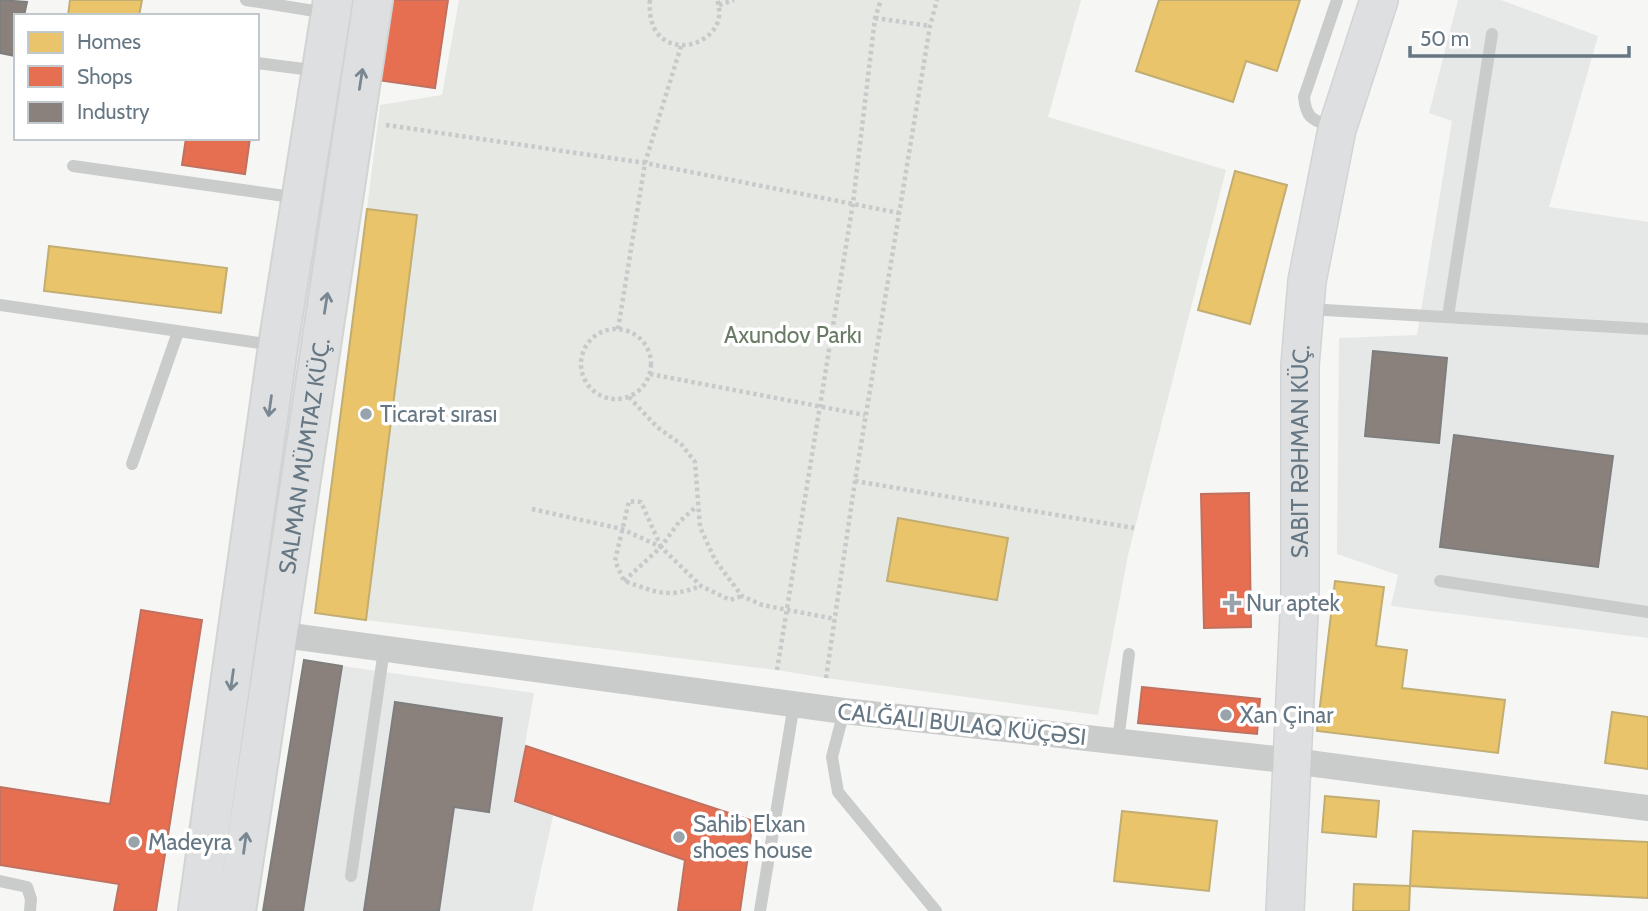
<svg xmlns="http://www.w3.org/2000/svg" width="1648" height="911" font-family="Cabin,sans-serif">
  <style>
    .built { fill: #e6e7e7 }
    .green { fill: #e6e8e3 }
    .homes { fill: #e9c46a; stroke: #c2ad72; stroke-width: 2 }
    .shops { fill: #e76f51; stroke: #c07160; stroke-width: 2 }
    .industry { fill: #8a817c; stroke: #7f7e7e; stroke-width: 2 }
    .lines { fill: none; stroke-linecap: round; stroke-linejoin: round }
    .secondary-casing { stroke: #d2d3d4; stroke-width: 40 }
    .highway-casing { stroke: #d2d3d3; stroke-width: 42 }
    .path { stroke: #c8c9ca; stroke-width: 4.5; stroke-dasharray: 3.5 3.5; stroke-linecap: butt }
    .lane { stroke: #cacccc; stroke-width: 12 }
    .street { stroke: #cacccc; stroke-width: 26 }
    .secondary { stroke: #dedfe0; stroke-width: 37 }
    .highway { stroke: #dedfe0; stroke-width: 38 }
    .oneway { stroke: #788792 }
    .poi-dot { fill: #98a3ac; stroke: #fff; stroke-width: 2.5 }
    .labels { text-anchor: middle; stroke-width: 7; stroke-linejoin: round; paint-order: stroke }
    .park-label { font-size: 23px; fill: #6a7b65; stroke: #fff }
    .poi-label { font-size: 23px; fill: #667784; stroke: #fff; text-anchor: start }
    .street-label { font-size: 23px; fill: #667784; stroke: #fff }
  </style>
  <rect width="100%" height="100%" fill="#f6f6f5"/>
  <g class="built">
    <path d="M 1458,0 L 1501,0 L 1598,36 L 1549,207 L 1648,222 L 1648,638 L 1391,606 L 1398,575 L 1337,554 L 1339,338 L 1417,335 L 1452,121 L 1429,113 Z"/>
    <path d="M 342,666 L 534,693 L 515,801 L 553,816 L 532,911 L 303,911 Z"/>
  </g>
  <path class="green" d="M 459,0 L 1081,0 L 1048,117 L 1226,170 L 1128,555 L 1098,715 L 826,678 L 777,670 L 366,620 L 417,216 L 367,209 L 380,105 L 442,95 Z"/>
  <g class="homes">
    <path d="M 70,0 L 142,0 L 139,16 L 68,16 Z"/>
    <path d="M 1159,0 L 1300,0 L 1277,71 L 1246,61 L 1233,102 L 1136,71 Z"/>
    <path d="M 1235,171 L 1287,185 L 1250,324 L 1198,310 Z"/>
    <path d="M 367,209 L 417,215 L 366,620 L 315,613 Z"/>
    <path d="M 49,246 L 227,268 L 221,313 L 44,291 Z"/>
    <path d="M 898,518 L 1008,538 L 997,600 L 887,581 Z"/>
    <path d="M 1335,581 L 1384,587 L 1376,646 L 1407,650 L 1402,688 L 1505,700 L 1498,753 L 1317,731 Z"/>
    <path d="M 1612,712 L 1648,717 L 1648,769 L 1605,763 Z"/>
    <path d="M 1325,796 L 1379,801 L 1376,837 L 1322,832 Z"/>
    <path d="M 1122,811 L 1217,821 L 1209,891 L 1114,881 Z"/>
    <path d="M 1413,831 L 1648,842 L 1648,898 L 1410,886 Z"/>
    <path d="M 1354,884 L 1410,886 L 1409,911 L 1353,911 Z"/>
  </g>
  <g class="shops">
    <path d="M 389,0 L 448,0 L 435,88 L 377,80 Z"/>
    <path d="M 186,138 L 250,138 L 245,174 L 182,165 Z"/>
    <path d="M 1249,493 L 1251,627 L 1204,628 L 1201,494 Z"/>
    <path d="M 141,610 L 202,620 L 156,911 L 114,911 L 119,884 L 0,865 L 0,787 L 110,804 Z"/>
    <path d="M 1142,687 L 1260,699 L 1257,734 L 1138,723 Z"/>
    <path d="M 526,746 L 753,821 L 740,911 L 678,911 L 685,860 L 515,801 Z"/>
  </g>
  <g class="industry">
    <path d="M 0,0 L 27,2 L 24,16 L 16,16 L 15,56 L 0,53 Z"/>
    <path d="M 1373,351 L 1447,358 L 1439,443 L 1365,436 Z"/>
    <path d="M 1454,435 L 1613,456 L 1598,567 L 1440,547 Z"/>
    <path d="M 304,660 L 342,666 L 303,911 L 263,911 Z"/>
    <path d="M 395,702 L 502,718 L 489,812 L 454,807 L 439,911 L 364,911 Z"/>
  </g>
  <g class="lines">
    <g class="secondary-casing">
      <g id="secondary">
        <path id="s1" d="M 1285,911 L 1300,593 L 1300,365 L 1307,281 L 1337,129 L 1379,0"/>
      </g>
    </g>
    <g class="highway-casing">
      <g id="highway">
        <path d="M 198,911 L 278,346 L 333,0"/>
        <path id="s2" d="M 236,911 L 373,0"/>
      </g>
    </g>
    <g class="path">
      <path d="M 650,0 C 644,71 735,48 717,0"/>
      <path d="M 719,5 L 734,0"/>
      <path d="M 875,18 L 930,26"/>
      <path d="M 386,125 L 645,163 L 899,213"/>
      <path d="M 618,329 L 645,163 L 681,46"/>
      <circle cx="616" cy="364" r="35"/>
      <path d="M 650,374 L 865,415"/>
      <path d="M 629,397 L 657,427 L 682,445 L 695,462 L 700,527 L 715,560 L 742,596 L 762,605 L 835,619"/>
      <path d="M 855,481 L 1134,528"/>
      <path d="M 532,509 L 622,529 L 661,547 L 701,586 L 730,600 L 742,596"/>
      <path d="M 661,547 L 641,502 L 629,501 L 615,561 L 624,581 C 657,592 666,599 701,586"/>
      <path d="M 624,581 L 661,547 L 679,522 L 697,506"/>
      <path d="M 777,670 L 853,203 L 875,18 L 881,0"/>
      <path d="M 826,678 L 855,481 L 930,26 L 937,0"/>
    </g>
    <g class="lane">
      <path d="M 246,0 L 327,13"/>
      <path d="M 257,63 L 319,71"/>
      <path d="M 1334,128 C 1314,120 1306,120 1304,97 L 1337,0"/>
      <path d="M 73,166 L 299,198"/>
      <path d="M 0,305 L 273,345"/>
      <path d="M 1308,309 L 1648,329"/>
      <path d="M 1448,316 L 1492,34"/>
      <path d="M 132,464 L 178,332"/>
      <path d="M 1440,581 L 1648,612"/>
      <path d="M 844,711 L 832,757 L 838,792 L 936,911"/>
      <path d="M 1118,741 L 1129,654"/>
      <path d="M 351,876 L 384,650"/>
      <path d="M 0,881 L 27,887 L 31,899 L 30,911"/>
      <path d="M 760,911 L 794,704"/>
    </g>
    <path class="street" d="M 276,634 L 844,711 L 1293,761 L 1648,808"/>
    <use href="#secondary" class="secondary"/>
    <use href="#highway" class="highway"/>
  </g>
  <defs><path id="oneway-shaft" d="M-6 0H5M1.5-3L5.5 0L1.5 3" fill="none" stroke-width="1.6" stroke-linecap="round" stroke-linejoin="round" transform="scale(1.75)"/></defs>
  <g class="oneway">
    <use href="#oneway-shaft" transform="translate(361 79) rotate(-81)"/>
    <use href="#oneway-shaft" transform="translate(326 303) rotate(-81)"/>
    <use href="#oneway-shaft" transform="translate(270 406) rotate(98)"/>
    <use href="#oneway-shaft" transform="translate(232 680) rotate(98)"/>
    <use href="#oneway-shaft" transform="translate(245 843) rotate(-82)"/>
  </g>
  <g class="poi-dot">
    <circle cx="366" cy="414" r="7"/>
    <path d="M1228.5 592.5h7v7h7v7h-7v7h-7v-7h-7v-7h7z"/>
    <circle cx="1226" cy="715" r="7"/>
    <circle cx="679" cy="837" r="7"/>
    <circle cx="134" cy="842" r="7"/>
  </g>
  <g class="labels">
    <g class="park-label">
      <text x="793" y="343">Axundov Parkı</text>
    </g>
    <g class="poi-label">
      <text x="380" y="422">Ticarət sırası</text>
      <text x="1246" y="611">Nur aptek</text>
      <text x="1240" y="723">Xan Çinar</text>
      <text x="693" y="832">Sahib Elxan<tspan x="693" dy="26">shoes house</tspan></text>
      <text x="148" y="850">Madeyra</text>
    </g>
    <g class="street-label">
      <text dy="8" stroke="none"><textPath href="#s1" startOffset="460">SABIT RƏHMAN KÜÇ.</textPath></text>
      <text dy="8" stroke="none"><textPath href="#s2" startOffset="460">SALMAN MÜMTAZ KÜÇ.</textPath></text>
      <text transform="translate(962 724) rotate(6)" y="8">CALĞALI BULAQ KÜÇƏSI</text>
    </g>
  </g>
  <rect x="14" y="14" width="245" height="126" fill="#ffffff" stroke="#c2c9ce" stroke-width="2"/>
  <rect x="28" y="32" width="35" height="21" fill="#e9c46a" stroke="#c2c9ce" stroke-width="2"/>
  <text x="77" y="49" font-size="21" fill="#667784">Homes</text>
  <rect x="28" y="66" width="35" height="21" fill="#e76f51" stroke="#c2c9ce" stroke-width="2"/>
  <text x="77" y="84" font-size="21" fill="#667784">Shops</text>
  <rect x="28" y="102" width="35" height="21" fill="#8a817c" stroke="#c2c9ce" stroke-width="2"/>
  <text x="77" y="119" font-size="21" fill="#667784">Industry</text>
  <path d="M1410 46v10h219v-10" fill="none" stroke="#667784" stroke-width="3.5"/>
  <text x="1420" y="46" font-size="21" fill="#667784" stroke="#ffffff" stroke-width="5" paint-order="stroke">50 m</text>
</svg>
